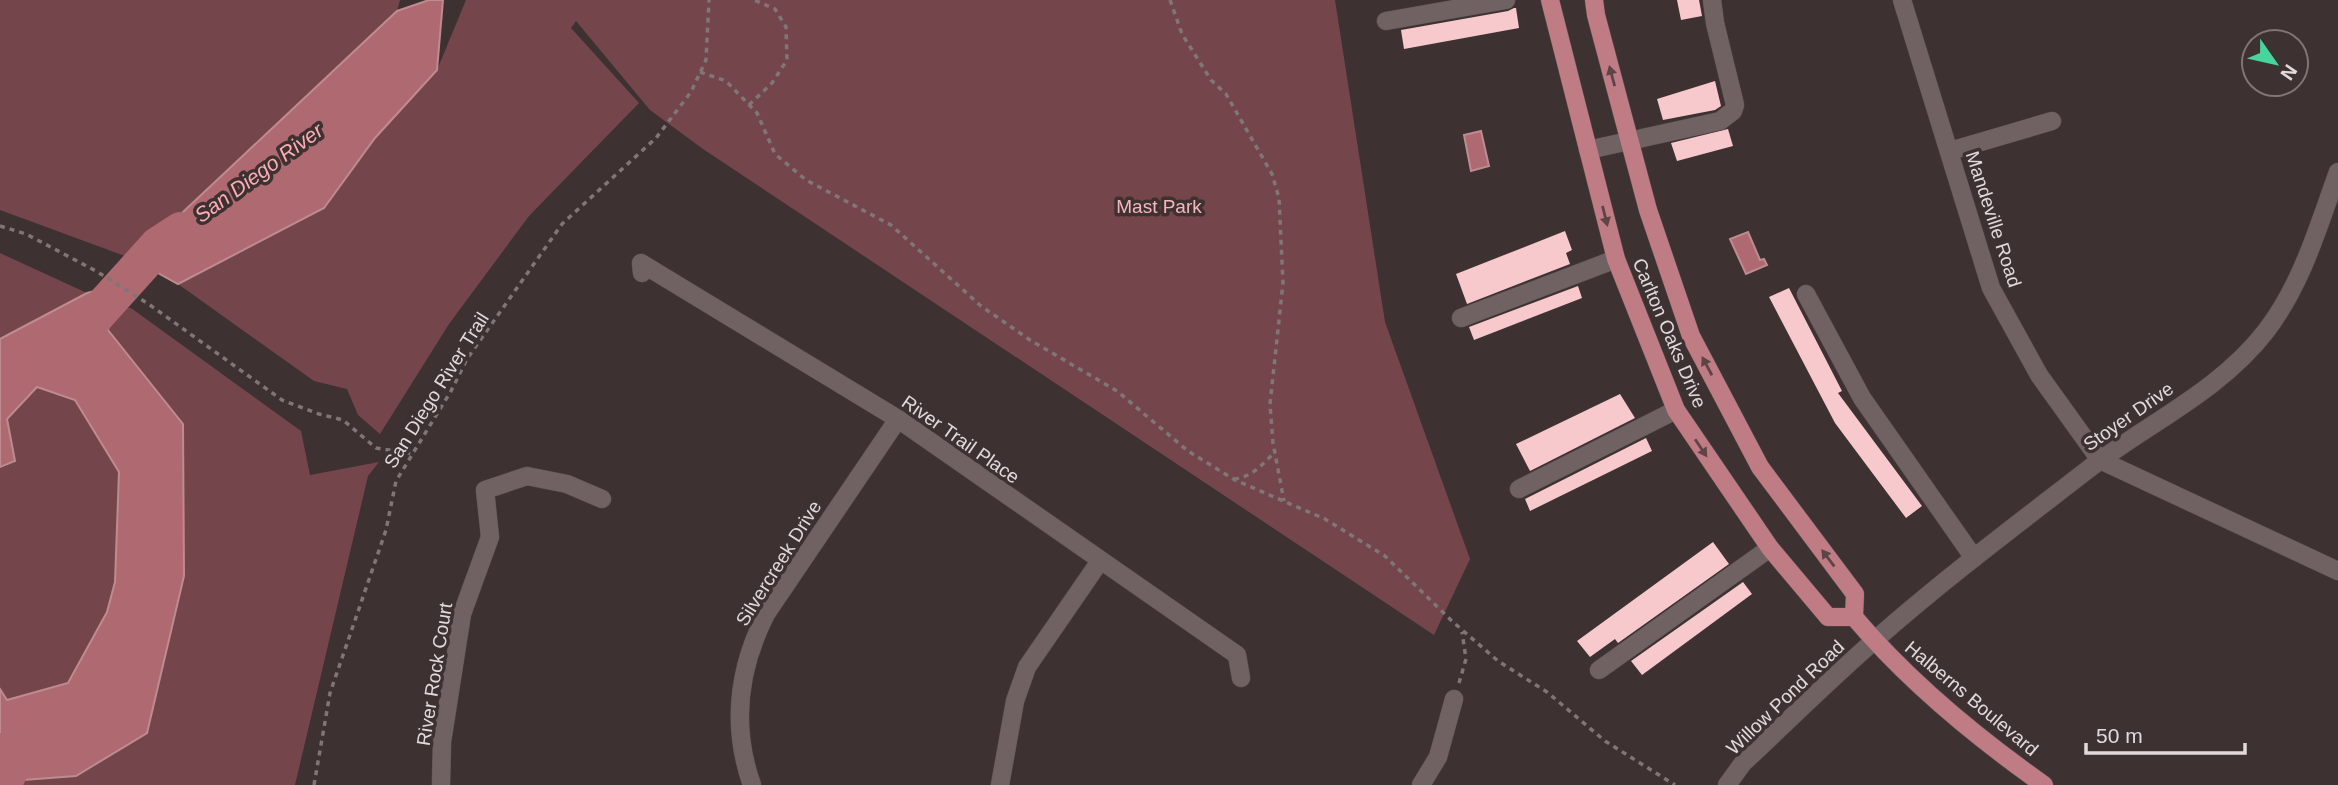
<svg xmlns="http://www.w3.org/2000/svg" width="2338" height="785" font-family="Arial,sans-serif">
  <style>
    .green { fill: #74464b }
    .water { fill: #af6971; stroke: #be8b90; stroke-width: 2 }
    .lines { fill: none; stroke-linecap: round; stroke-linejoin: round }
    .river { stroke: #af6971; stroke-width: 38 }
    .building { fill: #f8c9cc }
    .minor-casing { stroke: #594f4f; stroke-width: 19 }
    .major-casing { stroke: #594f4f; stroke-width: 19 }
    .path { stroke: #807676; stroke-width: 3.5; stroke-dasharray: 5 5; stroke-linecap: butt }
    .minor { stroke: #706263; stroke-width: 18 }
    .major { stroke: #c07c84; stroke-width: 18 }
    .oneway { fill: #5e4446 }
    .labels { text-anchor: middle; stroke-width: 7; stroke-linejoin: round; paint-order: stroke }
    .park-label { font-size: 19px; fill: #f5b7bc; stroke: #3d3132 }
    .street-label { font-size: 19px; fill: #e2dada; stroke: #3d3132 }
    .water-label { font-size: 21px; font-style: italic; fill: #feadb5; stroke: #3d3132 }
  </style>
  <rect width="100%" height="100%" fill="#3d3132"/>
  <g class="green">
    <path d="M 0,0 L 400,0 L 397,11 L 133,259 L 0,210 Z"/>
    <path d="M 466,0 L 1335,0 L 1385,322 L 1470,559 L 1434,635 L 703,149 L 650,110 L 576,21 L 571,28 L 639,103 L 529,216 L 449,324 L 380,434 L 358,415 L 347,389 L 314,381 L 178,284 L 324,208 L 375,138 L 437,70 Z"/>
    <path d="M 0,253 L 87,293 L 0,339 Z"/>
    <path d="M 112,305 L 131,308 L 301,431 L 310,475 L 379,462 L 368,476 L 295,785 L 21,785 L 23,780 L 76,776 L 183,424 L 108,330 Z"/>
    <path d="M 37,386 L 75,400 L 119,472 L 115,582 L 107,612 L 68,683 L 7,700 L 0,689 L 0,467 L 15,461 L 7,419 Z"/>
  </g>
  <g class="water">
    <path d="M 429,0 L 443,0 L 437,70 L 375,138 L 324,208 L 178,284 L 133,259 L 397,11 Z"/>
    <path d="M 1481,131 L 1489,166 L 1471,171 L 1464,135 Z"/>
    <path d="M 1748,232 L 1760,260 L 1764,259 L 1767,265 L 1746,274 L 1730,239 Z"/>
    <path d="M 110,287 L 112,305 L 108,330 L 183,424 L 184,576 L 147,733 L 76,776 L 23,780 L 0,779 L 0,689 L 7,700 L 68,683 L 107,612 L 115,582 L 119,472 L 75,400 L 37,387 L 7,419 L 15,461 L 0,467 L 0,339 L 87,293 Z"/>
  </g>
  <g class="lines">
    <g class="river">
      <path d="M 76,337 L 158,246 L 181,231"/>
      <path d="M 0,752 L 10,769 L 2,785"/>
    </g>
  </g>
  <g class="building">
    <path d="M 1677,0 L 1699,0 L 1702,16 L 1681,20 Z"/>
    <path d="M 1514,8 L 1516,8 L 1519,28 L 1404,49 L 1401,30 L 1508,11 Z"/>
    <path d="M 1715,81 L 1721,106 L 1715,110 L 1663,120 L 1657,99 Z"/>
    <path d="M 1728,129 L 1733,146 L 1677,161 L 1671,143 Z"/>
    <path d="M 1565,231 L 1572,250 L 1566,253 L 1570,264 L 1467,304 L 1456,274 Z"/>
    <path d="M 1578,286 L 1582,298 L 1474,340 L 1469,327 Z"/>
    <path d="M 1789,288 L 1842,391 L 1838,393 L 1922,506 L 1906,518 L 1835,423 L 1769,297 Z"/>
    <path d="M 1620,394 L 1635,418 L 1530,471 L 1516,444 Z"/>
    <path d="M 1646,438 L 1652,451 L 1530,511 L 1525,499 Z"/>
    <path d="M 1713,542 L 1729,564 L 1618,643 L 1615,639 L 1590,657 L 1577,641 Z"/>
    <path d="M 1743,582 L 1752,594 L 1642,675 L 1631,661 Z"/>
  </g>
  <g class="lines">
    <g class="minor-casing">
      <g id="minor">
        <path d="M 1902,0 L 1991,288 L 2039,375 L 2100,460 L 2338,571"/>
        <path d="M 1386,21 L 1506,0"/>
        <path d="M 1588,150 L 1720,121 L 1733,111 L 1735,105 L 1715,23 L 1712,0"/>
        <path d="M 1950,151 L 2052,121"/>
        <path d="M 642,273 L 641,263 L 898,419 L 1237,655 L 1241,678"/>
        <path d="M 1806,294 L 1862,398 L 1974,558"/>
        <path d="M 1461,318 L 1616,259"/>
        <path d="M 1519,489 L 1676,410"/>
        <path d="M 1599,670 L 1770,548"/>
        <path d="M 441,785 L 442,742 L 462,614 L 490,537 L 485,490 L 527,476 L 567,484 L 602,499"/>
        <path d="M 752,785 C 731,726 738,669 766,614 L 898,419"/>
        <path d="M 1000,785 L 1015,701 L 1027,667 L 1100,561"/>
        <path d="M 1421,785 L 1438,757 L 1454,699"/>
        <path d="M 1727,785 L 1743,763 C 1787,722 1830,679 1875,640 C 1943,580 2015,526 2086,471 C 2146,424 2219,392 2266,331 C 2302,284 2318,227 2338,172"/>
      </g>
    </g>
    <g class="major-casing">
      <g id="major">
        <path d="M 1550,0 L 1616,259 L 1676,410 L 1770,548 L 1828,617 L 1854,617"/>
        <path d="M 1594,0 L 1596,15 L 1648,210 L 1691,336 L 1760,467 L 1855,594 L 1854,617 C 1908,681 1976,737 2044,785"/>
      </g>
    </g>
    <g class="path">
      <path d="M 1170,0 L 1182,34 L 1211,80 L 1226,94 L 1272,174 L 1279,198 L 1283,283 L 1270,404 L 1273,443 L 1284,501"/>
      <path d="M 700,72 L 726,81 L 757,113 L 775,154 L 806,180 L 891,225 L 981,306 L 1030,340 L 1117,391 L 1188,451 L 1235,480 L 1325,519 L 1385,556 L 1453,622 L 1498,661 L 1547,692 L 1605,741 L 1675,785"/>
      <path d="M 749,105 L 772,83 L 787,60 L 786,27 L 775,9 L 754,0"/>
      <path d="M 0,226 L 26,234 L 96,271 L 150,305 L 282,400 L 319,414 L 343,420 L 376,448 L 414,454"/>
      <path d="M 1234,479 C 1252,477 1262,465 1275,452"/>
      <path d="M 1459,683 L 1466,659 L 1462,632"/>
      <path d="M 314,785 L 330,693 L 386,530 L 396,481 L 451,391 L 467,359 L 562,224 L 656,138 L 691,92 L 706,60 L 709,0"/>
    </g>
    <use href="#minor" class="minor"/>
    <use href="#major" class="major"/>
  </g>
  <defs><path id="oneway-solid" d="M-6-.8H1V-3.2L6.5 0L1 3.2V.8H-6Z" transform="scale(1.75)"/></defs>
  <g class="oneway">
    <use href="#oneway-solid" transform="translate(1612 76) rotate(-105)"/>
    <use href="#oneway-solid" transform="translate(1605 216) rotate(76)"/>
    <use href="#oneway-solid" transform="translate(1707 366) rotate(-118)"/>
    <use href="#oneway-solid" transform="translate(1701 448) rotate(56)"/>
    <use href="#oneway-solid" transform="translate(1828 558) rotate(-127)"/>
  </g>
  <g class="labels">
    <g class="park-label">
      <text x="1159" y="213">Mast Park</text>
    </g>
    <g class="street-label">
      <text transform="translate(1994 219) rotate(72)" y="7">Mandeville Road</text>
      <text transform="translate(1670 333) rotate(67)" y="7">Carlton Oaks Drive</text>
      <text transform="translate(436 390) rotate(-58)" y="7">San Diego River Trail</text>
      <text transform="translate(2128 416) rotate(-35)" y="7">Stoyer Drive</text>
      <text transform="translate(961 439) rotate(35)" y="7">River Trail Place</text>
      <text transform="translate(778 563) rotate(-58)" y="7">Silvercreek Drive</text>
      <text transform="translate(434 674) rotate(-81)" y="7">River Rock Court</text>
      <text transform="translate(1785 697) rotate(-44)" y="7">Willow Pond Road</text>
      <text transform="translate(1972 698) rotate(40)" y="7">Halberns Boulevard</text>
    </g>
    <g class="water-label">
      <text transform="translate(259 173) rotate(-36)" y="7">San Diego River</text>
    </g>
  </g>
  <g transform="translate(2275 63) rotate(124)"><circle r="33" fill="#3d3132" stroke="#7f7575" stroke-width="2"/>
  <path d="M0-5L12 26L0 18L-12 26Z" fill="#48d49d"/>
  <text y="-10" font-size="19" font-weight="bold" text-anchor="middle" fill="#e2dada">N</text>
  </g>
  <path d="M2086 743v10h159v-10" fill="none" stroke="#e2dada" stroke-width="3.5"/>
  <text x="2096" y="743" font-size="21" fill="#e2dada" stroke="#3d3132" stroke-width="5" paint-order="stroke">50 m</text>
</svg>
